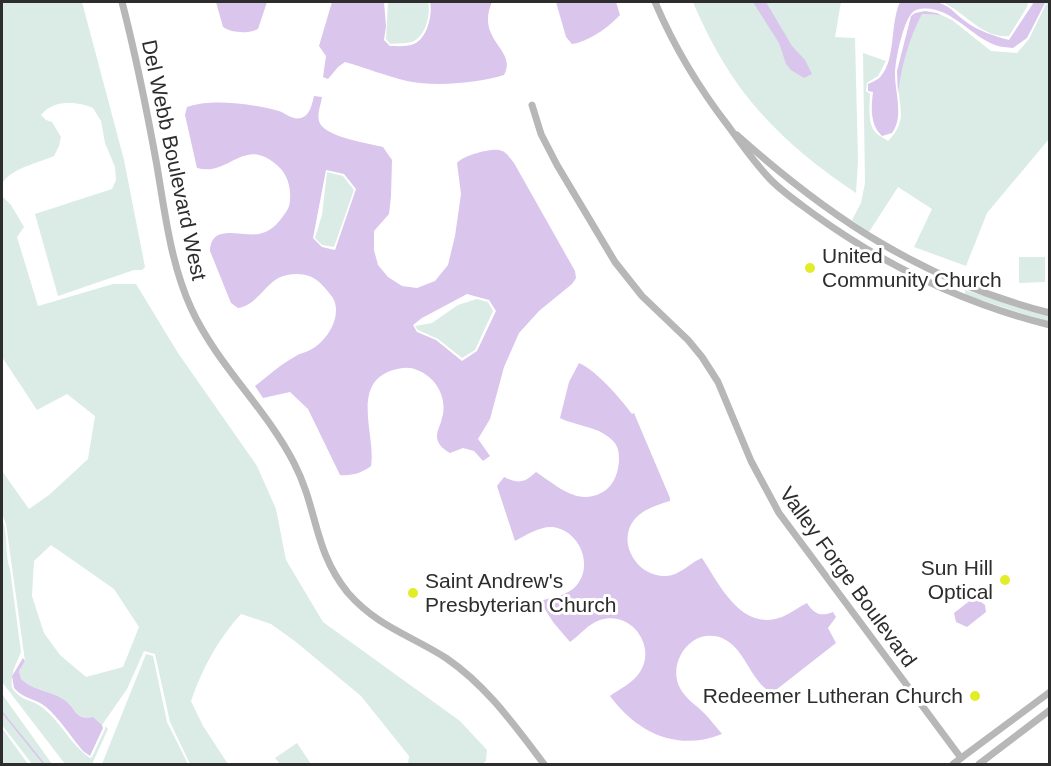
<svg xmlns="http://www.w3.org/2000/svg" width="1051" height="766" font-family="Helvetica,sans-serif">
  <style>
    .green { fill: #daece5; fill-rule: evenodd }
    .water { fill: #dac5ed; fill-rule: evenodd }
    .lines { fill: none; stroke-linecap: round; stroke-linejoin: round }
    .stream { stroke: #dac5ed; stroke-width: 1.5 }
    .secondary { stroke: #b7b7b7; stroke-width: 7 }
    .poi-dot { fill: #e2ed27; stroke: #fff; stroke-width: 2 }
    .labels { text-anchor: middle; stroke-width: 6; stroke-linejoin: round; paint-order: stroke }
    .street-label { font-size: 21px; fill: #2d2d2d; stroke: #fff }
    .poi-label { font-size: 21px; fill: #2d2d2d; stroke: #fff; text-anchor: start }
  </style>
  <rect width="100%" height="100%" fill="#fff"/>
  <g class="green">
    <path d="M 2,2 L 82,2 L 124,160 L 145,267 L 142,270 L 134,270 L 58,296 L 35,214 L 112,189 L 116,180 L 115,167 L 105,143 L 101,121 L 93,108 C 77,101 54,99 41,115 L 46,120 L 52,122 L 61,137 L 59,146 L 54,156 C 36,164 14,167 2,183 Z"/>
    <path d="M 388,2 L 428,2 C 431,13 426,35 414,41 C 408,44 397,43 390,44 L 386,39 Z"/>
    <path d="M 693,2 L 841,2 L 835,37 L 855,38 L 858,161 L 856,193 C 777,140 730,90 693,2 Z"/>
    <path d="M 942,2 L 1028,2 L 1027,7 L 1009,36 C 982,39 964,11 942,2 Z"/>
    <path d="M 1047,2 L 1049,2 L 1049,139 L 987,213 L 966,266 L 914,247 L 932,209 L 898,187 L 869,232 L 852,220 L 861,203 L 865,183 L 863,53 L 886,61 L 878,76 L 867,83 L 866,91 L 870,94 C 870,107 866,128 880,136 C 883,138 886,139 888,141 C 912,117 894,104 900,75 C 904,54 912,33 922,14 L 941,15 L 952,20 L 991,51 L 1017,53 L 1029,39 Z"/>
    <path d="M 327,172 L 343,176 L 354,190 L 334,247 L 322,245 L 315,238 L 322,215 Z"/>
    <path d="M 2,196 L 11,205 L 24,227 L 17,237 L 38,306 L 113,284 L 136,284 L 178,353 L 257,466 L 276,509 L 286,560 L 323,622 L 460,721 L 487,750 L 486,761 L 482,764 L 408,764 L 409,756 L 361,696 L 296,642 L 271,624 L 241,614 C 218,639 202,669 191,701 L 203,726 L 228,764 L 190,764 L 170,722 L 155,654 L 144,651 L 127,689 L 102,725 L 93,717 C 77,720 77,711 67,702 C 55,691 36,692 21,679 L 19,671 L 25,661 L 6,524 L 2,514 L 2,471 L 29,509 L 49,495 L 88,459 L 95,416 L 67,394 L 37,410 L 2,357 ZM 51,545 L 114,589 L 139,627 L 123,667 L 86,677 L 60,655 L 44,633 L 32,596 L 34,561 Z"/>
    <path d="M 1019,257 L 1045,257 L 1045,282 L 1019,283 Z"/>
    <path d="M 965,290 L 1049,315 L 1049,322 L 965,295 Z"/>
    <path d="M 477,299 L 488,302 L 493,311 L 475,350 L 462,358 L 438,339 L 418,330 L 415,326 L 432,323 L 458,305 Z"/>
    <path d="M 2,519 C 9,534 4,554 10,569 L 21,652 C 16,665 10,673 12,688 C 23,703 31,698 43,708 C 61,722 71,745 90,758 L 92,757 L 105,729 L 105,726 L 108,729 L 92,764 L 65,764 L 2,682 Z"/>
    <path d="M 146,654 L 153,656 L 167,722 L 188,764 L 102,764 Z"/>
    <path d="M 2,694 L 52,764 L 32,764 L 2,725 Z"/>
    <path d="M 2,728 L 28,764 L 2,764 Z"/>
    <path d="M 297,743 L 311,764 L 280,764 L 275,758 Z"/>
  </g>
  <g class="water">
    <path d="M 216,2 L 267,2 L 258,29 C 248,34 232,33 223,27 Z"/>
    <path d="M 332,2 L 384,2 L 386,26 L 384,40 L 390,46 C 397,46 407,47 414,44 C 427,39 433,14 430,2 L 492,2 C 475,41 518,49 504,75 C 477,83 435,87 407,81 C 386,76 366,68 345,62 L 338,67 L 328,79 L 323,77 L 326,56 L 319,46 Z"/>
    <path d="M 556,2 L 616,2 L 620,15 C 609,27 588,42 572,44 L 566,37 Z"/>
    <path d="M 753,2 L 766,2 L 792,46 L 805,60 L 812,74 L 804,78 L 791,70 L 786,64 L 779,43 Z"/>
    <path d="M 900,2 C 911,1 923,0 934,2 C 948,3 955,14 965,21 C 978,31 994,36 1009,40 L 1034,2 L 1045,3 L 1027,38 L 1013,48 C 1007,47 1000,47 995,45 C 970,36 946,1 916,10 C 904,14 895,61 895,74 C 895,93 904,117 892,133 L 882,136 C 870,125 871,108 873,92 L 868,91 L 868,84 C 872,82 878,80 881,76 C 896,59 890,23 900,2 Z"/>
    <path d="M 925,11 L 937,13 L 952,20 L 941,15 L 922,14 C 909,39 901,66 898,94 L 897,71 L 911,16 L 915,13 Z"/>
    <path d="M 314,96 L 322,97 C 321,104 317,114 319,121 C 323,137 368,143 383,147 L 392,160 L 391,196 L 389,214 L 374,231 L 374,250 L 378,265 L 388,277 L 402,286 L 417,288 L 435,281 L 448,265 L 455,236 L 461,194 L 457,163 C 462,156 490,148 499,150 C 506,151 510,158 514,163 L 575,271 L 576,278 L 572,284 L 539,311 L 519,333 L 504,367 L 490,419 L 478,439 L 490,456 L 483,461 L 474,451 L 463,448 L 450,453 C 443,449 437,444 437,436 C 437,430 441,424 442,418 C 448,398 436,377 417,370 C 409,366 399,368 390,371 C 351,386 376,436 371,466 C 362,473 352,476 340,475 L 308,409 L 290,392 L 263,398 L 255,386 C 268,376 281,364 296,356 C 300,353 304,353 308,351 C 326,343 343,317 333,298 C 330,294 327,290 324,287 C 315,275 301,272 287,275 C 266,279 260,304 238,308 L 231,303 L 210,251 C 211,223 241,237 259,234 C 268,232 275,227 281,219 C 286,212 290,208 290,199 C 291,189 288,177 281,169 C 245,132 231,177 197,168 L 185,115 L 187,107 C 212,98 253,104 279,111 C 287,114 292,120 301,118 C 310,116 312,104 314,96 ZM 326,170 L 344,174 L 356,189 L 335,250 L 322,247 L 313,238 ZM 467,294 L 489,300 L 496,311 L 477,351 L 462,361 L 436,340 L 417,332 L 413,325 L 422,318 Z"/>
    <path d="M 579,363 C 597,371 620,398 632,414 L 634,413 L 670,498 L 670,501 C 657,505 643,509 634,520 C 616,543 638,577 665,576 C 680,576 689,563 702,558 C 720,585 741,632 782,617 C 791,613 799,607 807,603 C 814,614 821,617 833,612 L 836,617 L 828,628 L 836,643 L 772,693 C 750,681 746,650 724,639 C 715,634 701,635 693,641 C 676,653 670,677 684,694 C 689,701 697,706 704,713 C 710,719 716,727 722,734 C 678,752 637,733 610,696 C 621,688 633,683 640,672 C 657,646 631,610 600,620 C 588,624 580,635 570,642 L 553,622 L 540,601 C 552,597 563,597 574,588 C 595,568 581,531 553,527 C 540,526 526,535 515,541 L 497,486 L 504,477 C 519,484 524,483 536,472 C 550,481 568,497 585,497 C 608,496 618,480 619,460 C 619,451 618,445 611,439 C 597,426 576,426 560,418 L 569,382 Z"/>
    <path d="M 976,598 L 985,605 L 986,612 L 967,627 L 956,622 L 954,613 L 972,599 Z"/>
    <path d="M 23,658 L 25,661 L 19,671 L 21,679 C 35,692 55,691 67,702 C 77,711 76,720 93,717 L 102,725 L 103,728 L 90,756 L 83,751 C 71,737 60,719 46,707 C 35,698 23,699 14,688 L 12,676 Z"/>
  </g>
  <g class="lines">
    <path class="stream" d="M 2,712 L 44,764"/>
    <g class="secondary">
      <path d="M 122,2 C 136,56 147,111 157,166 C 165,214 171,264 191,308 C 217,365 266,408 294,463 C 318,509 313,550 348,593 C 378,627 410,635 446,658 C 487,686 515,726 544,764"/>
      <path d="M 655,2 C 675,49 698,87 729,127 C 742,145 754,162 769,178 C 782,192 799,203 815,215 C 886,266 965,304 1050,325"/>
      <path d="M 532,105 L 541,134 L 557,165 L 615,262 L 642,296 L 688,340 L 702,357 L 718,382 L 751,461 L 779,513 L 961,758"/>
      <path d="M 737,135 C 832,220 925,281 1050,313"/>
      <path d="M 953,764 L 1050,692"/>
      <path d="M 979,764 L 1050,710"/>
    </g>
  </g>
  <g class="poi-dot">
    <circle cx="810" cy="268" r="6"/>
    <circle cx="1005" cy="580" r="6"/>
    <circle cx="413" cy="593" r="6"/>
    <circle cx="975" cy="696" r="6"/>
  </g>
  <g class="labels">
    <g class="street-label">
      <text transform="translate(174 160) rotate(78)" y="7">Del Webb Boulevard West</text>
      <text transform="translate(848 577) rotate(54)" y="7">Valley Forge Boulevard</text>
    </g>
    <g class="poi-label">
      <text x="822" y="263">United<tspan x="822" dy="24">Community Church</tspan></text>
      <text x="993" y="575" text-anchor="end">Sun Hill<tspan x="993" dy="24">Optical</tspan></text>
      <text x="425" y="588">Saint Andrew's<tspan x="425" dy="24">Presbyterian Church</tspan></text>
      <text x="963" y="703" text-anchor="end">Redeemer Lutheran Church</text>
    </g>
  </g>
  <rect width="1051" height="766" fill="none" stroke="#2d2d2d" stroke-width="6"/>
</svg>
